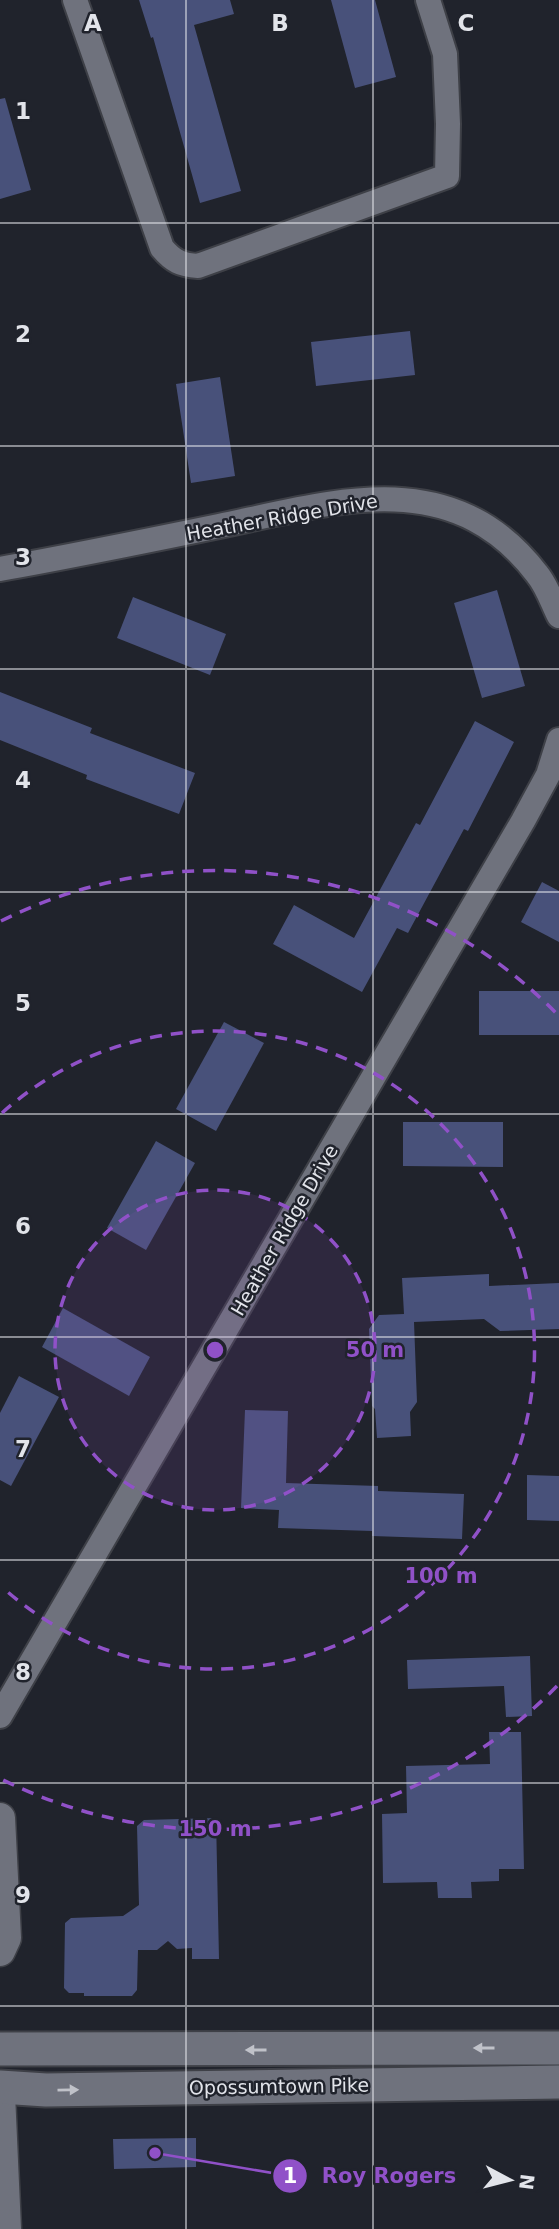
<svg xmlns="http://www.w3.org/2000/svg" width="559" height="2229" font-family="'DejaVu Sans',sans-serif">
  <style>
    .building { fill: #48517a }
    .lines { fill: none; stroke-linecap: round; stroke-linejoin: round }
    .minor-casing { stroke: #3e4047; stroke-width: 28 }
    .tertiary-casing { stroke: #3e4047; stroke-width: 33 }
    .secondary-casing { stroke: #3e4047; stroke-width: 37 }
    .minor { stroke: #6f727d; stroke-width: 24 }
    .tertiary { stroke: #6f727d; stroke-width: 30 }
    .secondary { stroke: #6f727d; stroke-width: 33 }
    .oneway { fill: #c0c2c9 }
    .grid { fill: none; stroke: #e2e4ea; stroke-width: 2; stroke-opacity: 0.55 }
    .ring { fill: none; stroke: #9051c8; stroke-width: 3.5; stroke-dasharray: 12 9 }
    .labels { text-anchor: middle; stroke-width: 5; stroke-linejoin: round; paint-order: stroke }
    .street-label { font-size: 19px; fill: #e2e4ea; stroke: #20232c }
    .grid-label { font-size: 23px; text-anchor: middle; font-weight: bold; fill: #e2e4ea; stroke: #20232c; stroke-width: 5; stroke-linejoin: round; paint-order: stroke }
    .centre { fill: #9051c8; stroke: #20232c; stroke-width: 3.5 }
    .ring-label { font-size: 21px; text-anchor: middle; font-weight: bold; fill: #9051c8; stroke: #20232c; stroke-width: 5; stroke-linejoin: round; paint-order: stroke }
    .leader { fill: none; stroke: #9051c8; stroke-width: 2.5 }
    .callout-dot { fill: #9051c8; stroke: #20232c; stroke-width: 2.5 }
    .mark-label { font-size: 21px; text-anchor: middle; font-weight: bold; fill: #fff }
    .callout-label { font-size: 21px; text-anchor: middle; font-weight: bold; fill: #9051c8; stroke: #20232c; stroke-width: 5; stroke-linejoin: round; paint-order: stroke }
  </style>
  <rect width="100%" height="100%" fill="#20232c"/>
  <g class="building">
    <path d="M 139,0 L 230,0 L 234,14 L 194,25 L 241,191 L 200,203 L 153,37 L 151,38 Z"/>
    <path d="M 331,0 L 375,0 L 396,77 L 355,88 Z"/>
    <path d="M 5,98 L 31,190 L 0,199 L 0,99 Z"/>
    <path d="M 410,331 L 415,375 L 316,386 L 311,342 Z"/>
    <path d="M 220,377 L 235,476 L 191,483 L 176,384 Z"/>
    <path d="M 497,590 L 525,686 L 482,698 L 454,603 Z"/>
    <path d="M 133,597 L 226,634 L 210,675 L 117,638 Z"/>
    <path d="M 0,692 L 92,728 L 90,733 L 195,773 L 179,814 L 86,779 L 87,775 L 0,740 Z"/>
    <path d="M 475,721 L 514,742 L 468,831 L 464,829 L 408,933 L 397,928 L 362,992 L 273,944 L 294,905 L 354,938 L 416,823 L 420,825 Z"/>
    <path d="M 542,882 L 559,891 L 559,942 L 521,922 Z"/>
    <rect x="479" y="991" width="80" height="44"/>
    <path d="M 224,1022 L 264,1043 L 216,1131 L 176,1109 Z"/>
    <path d="M 403,1122 L 503,1122 L 503,1167 L 403,1166 Z"/>
    <path d="M 156,1141 L 195,1163 L 146,1250 L 107,1228 Z"/>
    <path d="M 489,1274 L 489,1286 L 559,1283 L 559,1329 L 500,1331 L 484,1319 L 414,1322 L 417,1402 L 410,1412 L 411,1436 L 377,1438 L 375,1409 L 372,1406 L 369,1329 L 379,1315 L 404,1314 L 402,1278 Z"/>
    <path d="M 63,1308 L 150,1357 L 129,1396 L 42,1347 Z"/>
    <path d="M 19,1376 L 59,1397 L 11,1486 L 0,1480 L 0,1413 Z"/>
    <path d="M 245,1410 L 288,1411 L 286,1483 L 378,1486 L 378,1491 L 464,1494 L 462,1539 L 372,1536 L 372,1531 L 278,1528 L 279,1510 L 241,1508 Z"/>
    <path d="M 527,1475 L 559,1476 L 559,1521 L 527,1520 Z"/>
    <path d="M 530,1656 L 532,1716 L 506,1717 L 504,1686 L 408,1689 L 407,1660 Z"/>
    <path d="M 489,1732 L 521,1732 L 524,1869 L 499,1869 L 499,1881 L 471,1882 L 472,1898 L 438,1898 L 437,1882 L 383,1883 L 382,1814 L 407,1813 L 406,1766 L 490,1764 Z"/>
    <path d="M 216,1818 L 219,1959 L 192,1959 L 192,1948 L 177,1949 L 168,1941 L 157,1950 L 138,1950 L 137,1990 L 132,1996 L 84,1996 L 84,1993 L 69,1993 L 64,1988 L 65,1923 L 71,1918 L 123,1916 L 139,1905 L 137,1826 L 144,1820 Z"/>
    <path d="M 196,2138 L 196,2167 L 114,2169 L 113,2139 Z"/>
  </g>
  <g class="lines">
    <g class="minor-casing">
      <g id="minor">
        <path d="M 75,0 L 162,248 C 173,261 181,265 198,266 L 447,176 L 448,124 L 445,54 L 428,0"/>
        <path d="M 0,569 C 73,556 146,541 219,526 C 334,502 453,463 537,574 C 547,586 552,602 559,616"/>
        <path d="M 0,1716 L 523,821 L 548,775 L 559,740"/>
      </g>
    </g>
    <g class="tertiary-casing">
      <g id="tertiary">
        <path d="M 0,1818 L 6,1938 L 0,1951"/>
        <path d="M 0,2094 L 6,2229"/>
      </g>
    </g>
    <g class="secondary-casing">
      <g id="secondary">
        <path d="M 0,2049 L 559,2048"/>
        <path d="M 0,2087 L 46,2090 L 559,2082"/>
      </g>
    </g>
    <use href="#minor" class="minor"/>
    <use href="#tertiary" class="tertiary"/>
    <use href="#secondary" class="secondary"/>
  </g>
  <defs><path id="oneway-solid" d="M-6-.8H1V-3.2L6.5 0L1 3.2V.8H-6Z" transform="scale(1.75)"/></defs>
  <g class="oneway">
    <use href="#oneway-solid" transform="translate(484 2048) rotate(180)"/>
    <use href="#oneway-solid" transform="translate(256 2050) rotate(180)"/>
    <use href="#oneway-solid" transform="translate(68 2090) rotate(-1)"/>
  </g>
  <path class="grid" d="M 186,0 L 186,2229M 373,0 L 373,2229M 0,223 L 559,223M 0,446 L 559,446M 0,669 L 559,669M 0,892 L 559,892M 0,1114 L 559,1114M 0,1337 L 559,1337M 0,1560 L 559,1560M 0,1783 L 559,1783M 0,2006 L 559,2006"/>
  <circle cx="215" cy="1350" r="160" fill="#9051c8" fill-opacity=".12"/>
  <g class="ring">
    <circle cx="215" cy="1350" r="160"/>
    <path d="M2 1113A319 319 0 1 1 2 1587"/>
    <path d="M557 1686A479 479 0 0 1 1 1779M1 921A479 479 0 0 1 557 1014"/>
  </g>
  <g class="labels">
    <g class="street-label">
      <text transform="translate(282 517) rotate(-10)" y="7">Heather Ridge Drive</text>
      <text transform="translate(284 1230) rotate(-60)" y="7">Heather Ridge Drive</text>
      <text transform="translate(279 2086) rotate(-1)" y="7">Opossumtown Pike</text>
    </g>
  </g>
  <g class="grid-label">
    <text x="93" y="31">A</text>
    <text x="280" y="31">B</text>
    <text x="466" y="31">C</text>
    <text x="23" y="119">1</text>
    <text x="23" y="342">2</text>
    <text x="23" y="565">3</text>
    <text x="23" y="788">4</text>
    <text x="23" y="1011">5</text>
    <text x="23" y="1234">6</text>
    <text x="23" y="1457">7</text>
    <text x="23" y="1680">8</text>
    <text x="23" y="1903">9</text>
  </g>
  <circle cx="215" cy="1350" r="10" class="centre"/>
  <g class="ring-label">
    <text x="375" y="1357">50 m</text>
    <text x="441" y="1583">100 m</text>
    <text x="215" y="1836">150 m</text>
  </g>
  <path class="leader" d="M155 2153L290 2176"/>
  <g class="callout-dot">
    <circle cx="155" cy="2153" r="7"/>
    <circle cx="290" cy="2176" r="18"/>
  </g>
  <g class="mark-label">
    <text x="290" y="2183">1</text>
  </g>
  <g class="callout-label">
    <text x="389" y="2183">Roy Rogers</text>
  </g>
  <g transform="translate(510 2180) rotate(97)" stroke="#20232c" stroke-width="5" paint-order="stroke">
  <path d="M0-5L12 26L0 18L-12 26Z" fill="#e2e4ea"/>
  <text y="-10" font-size="19" font-weight="bold" text-anchor="middle" fill="#e2e4ea">N</text>
  </g>
</svg>
